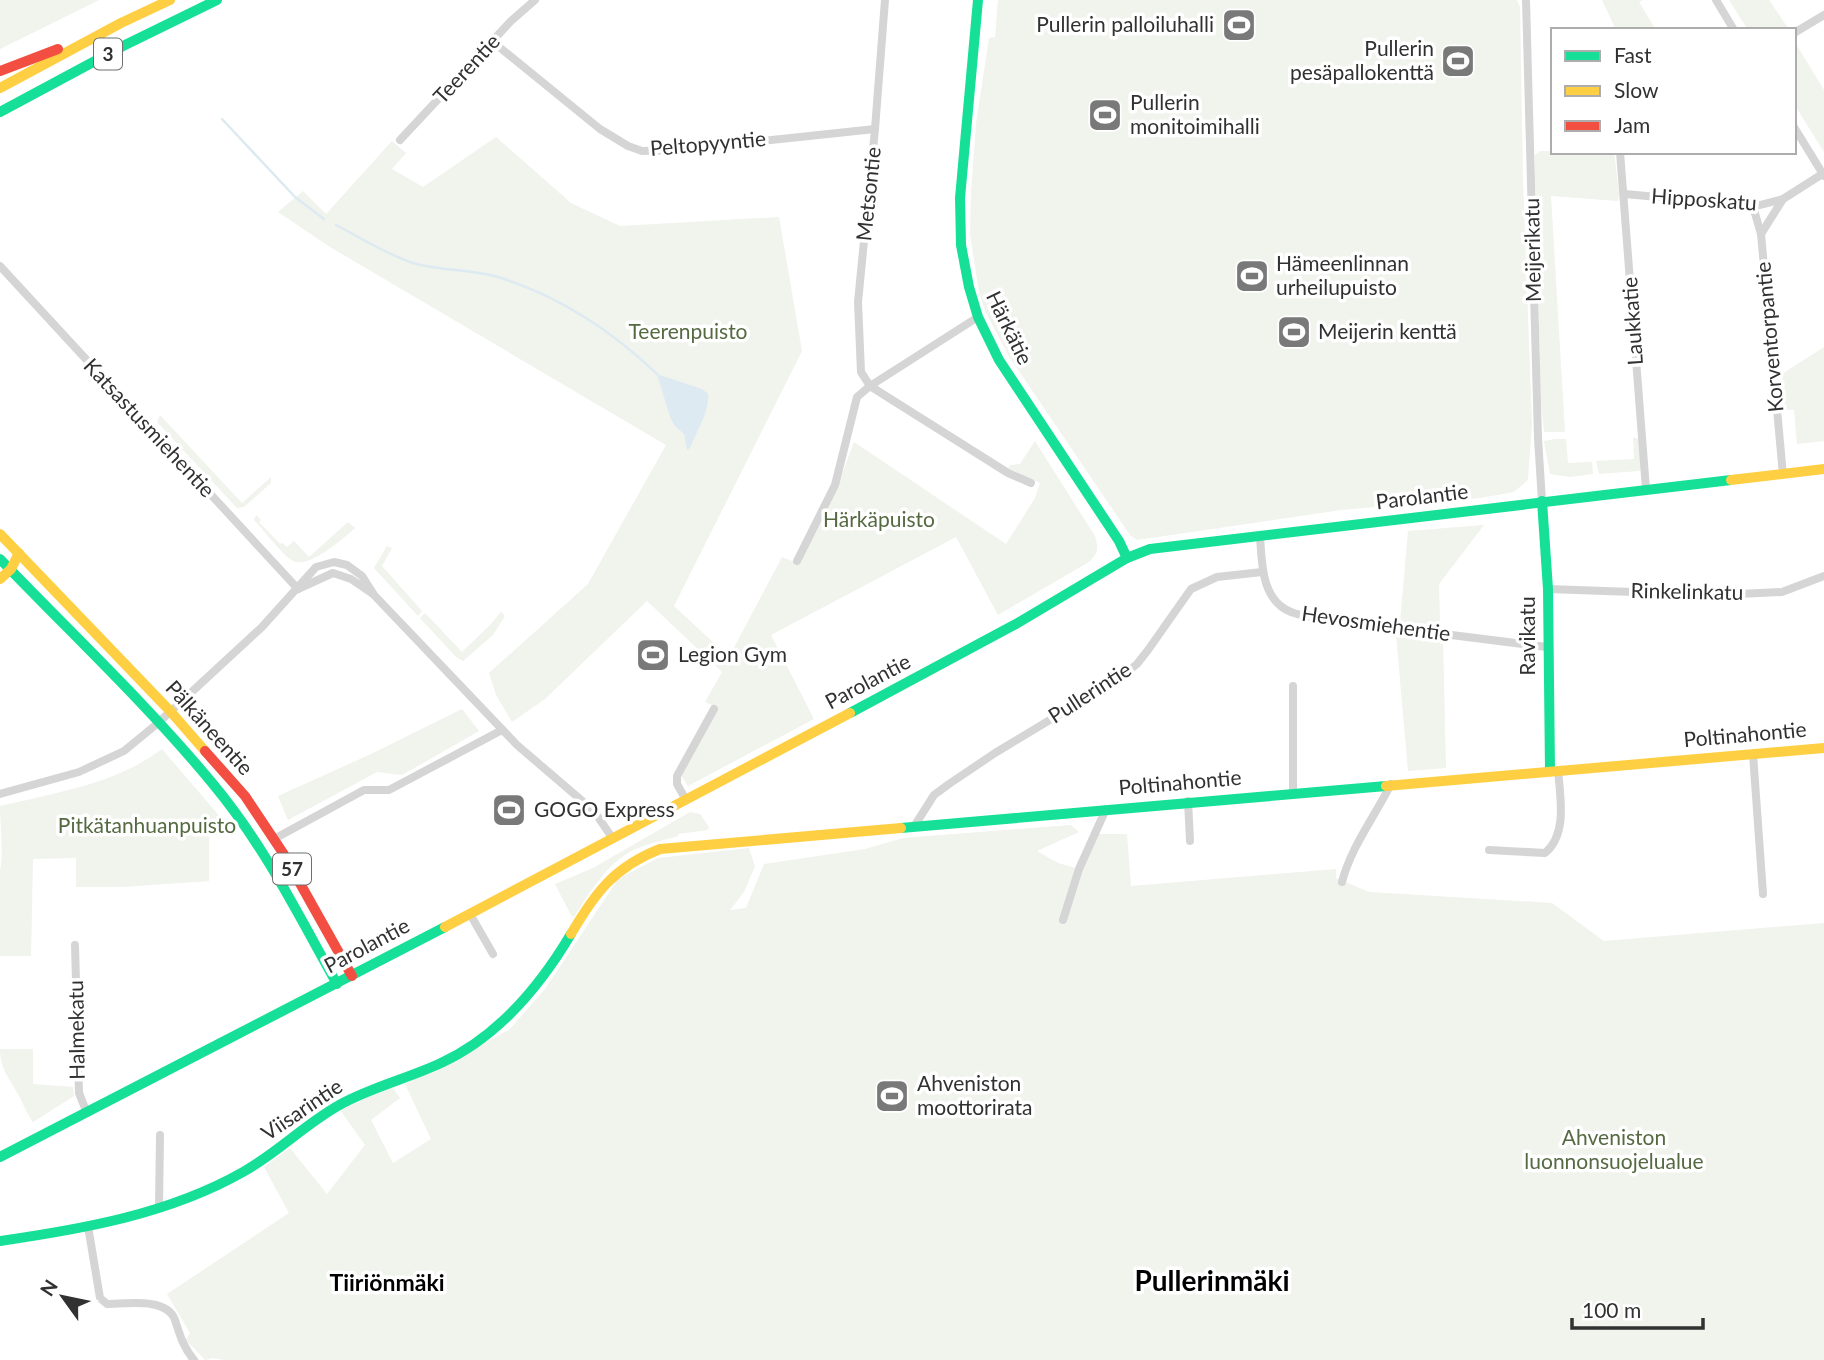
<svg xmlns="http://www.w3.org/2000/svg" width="1824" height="1360" font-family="Lato,sans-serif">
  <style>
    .green { fill: #f1f3ed }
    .water { fill: #ddeaf1 }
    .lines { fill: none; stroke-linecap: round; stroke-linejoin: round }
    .stream { stroke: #ddeaf1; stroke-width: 2.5 }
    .street { stroke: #d5d5d5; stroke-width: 8 }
    .fast { stroke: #16e098; stroke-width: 10 }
    .slow { stroke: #ffcf43; stroke-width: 10 }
    .jam { stroke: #f24e42; stroke-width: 10 }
    .labels { text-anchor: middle; stroke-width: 7; stroke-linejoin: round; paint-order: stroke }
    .shield { fill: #fff; stroke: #6f6f6f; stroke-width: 2 }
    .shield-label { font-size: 19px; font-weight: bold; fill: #313131 }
    .poi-label { font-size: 21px; fill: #313131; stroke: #fff; text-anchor: start }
    .street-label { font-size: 21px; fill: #313131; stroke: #fff }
    .park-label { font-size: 21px; fill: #566a42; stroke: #fff }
    .neighbourhood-label { font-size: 23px; font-weight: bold; fill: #000; stroke: #fff }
    .district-label { font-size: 28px; font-weight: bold; fill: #000; stroke: #fff }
  </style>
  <rect width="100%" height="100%" fill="#fff"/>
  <g class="green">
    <path d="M 0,0 L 99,0 L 0,49 Z"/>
    <path d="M 998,0 L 1517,0 L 1520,7 L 1523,180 L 1532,424 L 1528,480 L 1514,492 L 1480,498 L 1341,510 L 1137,540 L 1130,535 L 1010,358 L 985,311 L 979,292 L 970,234 L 971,191 L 976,124 L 989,38 L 995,37 Z"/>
    <path d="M 1602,0 L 1643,0 L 1639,2 L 1656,30 L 1616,30 Z"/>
    <path d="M 1729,0 L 1769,0 L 1788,28 L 1748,30 Z"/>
    <path d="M 1796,44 L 1824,90 L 1824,152 L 1794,104 Z"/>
    <path d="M 496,137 L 571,203 L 620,226 L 779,217 L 802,351 L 674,606 L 729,657 L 782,557 L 797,563 L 839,482 L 854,442 L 1006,544 L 1035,498 L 1040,483 L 1008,468 L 1010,465 L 1020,464 L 1035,441 L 1095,536 C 1099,549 1098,553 1089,562 L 998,615 L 956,537 L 771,635 L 814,719 L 688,786 L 682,777 L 682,772 L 718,708 L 705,702 L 722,672 L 647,601 L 545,699 L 512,722 L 496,695 L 489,673 L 588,584 L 666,445 L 330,247 L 278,212 L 303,191 L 326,214 L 392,141 L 406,153 L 392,169 L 423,187 Z"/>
    <path d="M 1540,151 L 1614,152 L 1619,194 L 1618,201 L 1551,196 L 1565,432 L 1544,432 L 1541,401 L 1535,174 L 1535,155 Z"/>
    <path d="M 1824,347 L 1824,441 L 1797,444 L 1794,410 L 1785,410 L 1782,374 Z"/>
    <path d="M 160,415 L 242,503 L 271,477 L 271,483 L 244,507 L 237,508 L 157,422 Z"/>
    <path d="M 1633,437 L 1639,439 L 1642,468 L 1639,471 L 1599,474 L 1596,461 L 1634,459 Z"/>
    <path d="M 1555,439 L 1566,439 L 1568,463 L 1592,462 L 1593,474 L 1570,477 L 1550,474 L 1544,441 Z"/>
    <path d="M 256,515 L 261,520 L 259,522 L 280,544 L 283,543 L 287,547 L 294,541 L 309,557 L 348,522 L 355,528 C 344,538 309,569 293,561 C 281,554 265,531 254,520 Z"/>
    <path d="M 1484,525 L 1439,584 L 1440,626 L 1400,622 L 1408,531 Z"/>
    <path d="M 387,546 L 392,548 L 382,566 L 422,611 L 418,616 L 374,568 Z"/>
    <path d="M 501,612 L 505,616 L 493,635 L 463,661 L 456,657 L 420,618 L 425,613 L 462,652 L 490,625 Z"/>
    <path d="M 1396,634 L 1443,639 L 1446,768 L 1408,771 Z"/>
    <path d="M 462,709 L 479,731 L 402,775 L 377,772 L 288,820 L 278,796 L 369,755 Z"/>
    <path d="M 162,749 L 221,818 L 214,821 L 209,828 L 209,881 L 122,887 L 76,887 L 76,858 L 33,859 L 31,956 L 0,956 L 0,871 C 4,853 0,825 0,806 C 55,793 116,784 162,749 Z"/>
    <path d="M 690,812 L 700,814 L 709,827 L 708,830 L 678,834 L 678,836 C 665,840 649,843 636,849 C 607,862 591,891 574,917 L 571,915 L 555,884 L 593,868 Z"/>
    <path d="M 1071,825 L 1079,832 L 1037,851 L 1058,863 L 1079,869 L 1096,834 L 1127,834 L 1131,886 L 1336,869 L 1336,878 L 1369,892 L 1552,903 L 1604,941 L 1824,923 L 1824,1360 L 224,1360 L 213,1358 L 205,1360 L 186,1340 L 190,1333 L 167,1294 L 289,1213 L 264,1167 L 290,1148 L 327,1194 L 365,1145 L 340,1110 L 392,1087 L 400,1098 L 371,1120 L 393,1163 L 431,1139 L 405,1084 L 509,1030 L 545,989 L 618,879 L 658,858 L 749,848 L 755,866 L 744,892 L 730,910 L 746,908 L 764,864 L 865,849 L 903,838 Z"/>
    <path d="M 0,1049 L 33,1049 L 33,1084 L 73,1087 L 74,1096 L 33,1122 C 27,1114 24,1105 19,1096 C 10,1079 0,1069 0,1049 Z"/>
  </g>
  <path class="water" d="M 657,374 L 702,389 L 708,394 C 710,411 696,432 690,448 L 687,450 L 684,434 L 674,425 L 670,417 Z"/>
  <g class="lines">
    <g class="stream">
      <path d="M 222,119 L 295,197 L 324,219"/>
      <path d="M 336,225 C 361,238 386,254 413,263 C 440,271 470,269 498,277 C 559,296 611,330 657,374"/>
    </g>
    <g class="street">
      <path d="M 885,0 L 875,129 L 858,302 L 861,372 L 870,386 L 1008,473 L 1031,483"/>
      <path d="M 1526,0 L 1538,438 L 1542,501"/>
      <path d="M 1716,0 L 1734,30"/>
      <path d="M 1794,33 L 1824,15"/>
      <path d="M 493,42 L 600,129 L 628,146 L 642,151 L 678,150 L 875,129"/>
      <path d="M 1794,127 L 1824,176"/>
      <path d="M 400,140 L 511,21 L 535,0"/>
      <path d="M 1620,152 L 1646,489"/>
      <path d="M 1625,194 L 1756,206 L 1783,199"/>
      <path d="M 1746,205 L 1754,210 L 1761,234 L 1783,475"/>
      <path d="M 1761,234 L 1783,199 L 1824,173"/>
      <path d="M 0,266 L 298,589"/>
      <path d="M 1260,536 C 1262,563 1261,600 1291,612 C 1301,616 1313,617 1324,619 L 1547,647"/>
      <path d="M 797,561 L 835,485 L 857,397 L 870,386 L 978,317"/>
      <path d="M 298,589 L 333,573 L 351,579 L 373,594"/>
      <path d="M 1548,589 L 1718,595 L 1782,592 L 1824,576"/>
      <path d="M 1753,754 L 1763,894"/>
      <path d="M 1293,793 L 1293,686"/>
      <path d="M 0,794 L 79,772 L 124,751 L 158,723 L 262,627 L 316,567 L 334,562 L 347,565 L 362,576 L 374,595 L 517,745 L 594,811 L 613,839"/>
      <path d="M 686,800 L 677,784 L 677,776 L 714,709"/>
      <path d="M 1188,801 L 1190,841"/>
      <path d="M 915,825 L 934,795 L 949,784 L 995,753 L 1121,677 L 1137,664 L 1148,650 L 1191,589 L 1217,577 L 1262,572"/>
      <path d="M 274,839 L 364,790 L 389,790 L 502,730"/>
      <path d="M 1489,850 L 1545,853 C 1568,834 1560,796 1558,770"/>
      <path d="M 1342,882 C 1351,847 1375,816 1391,784"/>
      <path d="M 470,914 L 493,954"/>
      <path d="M 1063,920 L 1079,869 L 1106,809"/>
      <path d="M 75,945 L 79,1093 L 87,1113"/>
      <path d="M 159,1207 L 160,1135"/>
      <path d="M 88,1226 L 100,1298 L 107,1304 C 126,1304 167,1297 175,1320 C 180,1335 183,1347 194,1360"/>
    </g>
    <g class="fast">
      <path d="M 978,0 L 960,198 L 961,245 L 969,287 L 978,317 L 999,360 L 1119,541 L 1127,558"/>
      <path d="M 0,112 L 123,46 L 217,0"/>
      <path d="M 1542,501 L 1548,589 L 1550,771"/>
      <path d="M 0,559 C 71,633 148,705 213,784 C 264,845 299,916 337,984"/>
      <path d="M 850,713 L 1016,624 L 1127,558 L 1150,549 L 1731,480"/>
      <path d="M 901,828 L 1386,786"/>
      <path d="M 0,1157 L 445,927"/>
      <path d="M 0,1241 C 83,1229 169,1214 243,1172 C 279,1152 307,1122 343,1103 C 375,1086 409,1078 441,1063 C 498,1037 540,986 571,934"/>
    </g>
    <g class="slow">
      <path d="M 0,88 L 121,23 L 170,0"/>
      <path d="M 1731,480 L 1824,469"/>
      <path d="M 0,534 L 171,712 L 205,751"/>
      <path d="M 0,579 L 11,569 L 19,553"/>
      <path d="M 1386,786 L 1824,748"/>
      <path d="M 445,927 L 850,713"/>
      <path d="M 571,934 C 595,893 614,867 660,849 L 901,828"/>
    </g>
    <g class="jam">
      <path d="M 0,71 L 58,49"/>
      <path d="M 205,751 L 245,796 L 283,853 L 352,976"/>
    </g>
  </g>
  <defs>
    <g id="stadium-square" transform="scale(1.75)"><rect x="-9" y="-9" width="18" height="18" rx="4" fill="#797979" stroke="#fff"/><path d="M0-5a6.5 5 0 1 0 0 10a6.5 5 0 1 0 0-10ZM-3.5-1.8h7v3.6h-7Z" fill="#fff"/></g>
  </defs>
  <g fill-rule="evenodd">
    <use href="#stadium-square" x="1239" y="25"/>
    <use href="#stadium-square" x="1458" y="61"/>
    <use href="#stadium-square" x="1105" y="115"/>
    <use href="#stadium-square" x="1252" y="276"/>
    <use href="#stadium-square" x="1294" y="332"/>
    <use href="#stadium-square" x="653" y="655"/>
    <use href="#stadium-square" x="509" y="810"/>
    <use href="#stadium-square" x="892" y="1096"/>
  </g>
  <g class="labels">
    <g class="shield">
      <rect x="94" y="38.5" width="28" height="31" rx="5"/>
      <rect x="273" y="853.5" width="38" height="31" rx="5"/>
    </g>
    <g class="shield-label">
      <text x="108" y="61">3</text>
      <text x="292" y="876">57</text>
    </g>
    <g class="poi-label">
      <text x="1214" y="32" text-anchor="end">Pullerin palloiluhalli</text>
      <text x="1434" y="56" text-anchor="end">Pullerin<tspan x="1434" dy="24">pesäpallokenttä</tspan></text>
      <text x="1130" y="110">Pullerin<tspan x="1130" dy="24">monitoimihalli</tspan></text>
      <text x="1276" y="271">Hämeenlinnan<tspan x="1276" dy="24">urheilupuisto</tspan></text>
      <text x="1318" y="339">Meijerin kenttä</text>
      <text x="678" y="662">Legion Gym</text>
      <text x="534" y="817">GOGO Express</text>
      <text x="917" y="1091">Ahveniston<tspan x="917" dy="24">moottorirata</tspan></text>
    </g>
    <g class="street-label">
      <text transform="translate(467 69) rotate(-47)" y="7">Teerentie</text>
      <text transform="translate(708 144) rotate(-5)" y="7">Peltopyyntie</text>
      <text transform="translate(869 194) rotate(-84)" y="7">Metsontie</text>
      <text transform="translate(1704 200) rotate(4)" y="7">Hipposkatu</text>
      <text transform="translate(1533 250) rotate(-91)" y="7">Meijerikatu</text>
      <text transform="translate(1633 321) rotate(-94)" y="7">Laukkatie</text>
      <text transform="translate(1009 328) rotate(64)" y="7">Härkätie</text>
      <text transform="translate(1770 337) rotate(-95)" y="7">Korventorpantie</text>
      <text transform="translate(149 428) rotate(47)" y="7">Katsastusmiehentie</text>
      <text transform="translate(1422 497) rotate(-7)" y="7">Parolantie</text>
      <text transform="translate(1687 592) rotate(1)" y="7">Rinkelinkatu</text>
      <text transform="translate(1376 624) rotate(8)" y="7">Hevosmiehentie</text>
      <text transform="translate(1528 636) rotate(-90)" y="7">Ravikatu</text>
      <text transform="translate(868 682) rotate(-28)" y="7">Parolantie</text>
      <text transform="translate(1090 693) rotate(-33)" y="7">Pullerintie</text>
      <text transform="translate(209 728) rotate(48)" y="7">Pälkäneentie</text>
      <text transform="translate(1745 735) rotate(-5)" y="7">Poltinahontie</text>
      <text transform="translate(1180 783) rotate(-5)" y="7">Poltinahontie</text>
      <text transform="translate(367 946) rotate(-28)" y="7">Parolantie</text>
      <text transform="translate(77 1030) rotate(-91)" y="7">Halmekatu</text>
      <text transform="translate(302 1110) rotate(-34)" y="7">Viisarintie</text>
    </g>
    <g class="park-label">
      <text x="688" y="339">Teerenpuisto</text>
      <text x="879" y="527">Härkäpuisto</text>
      <text x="147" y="833">Pitkätanhuanpuisto</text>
      <text x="1614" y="1145">Ahveniston<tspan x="1614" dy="24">luonnonsuojelualue</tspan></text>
    </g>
    <g class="neighbourhood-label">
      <text x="387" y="1291">Tiiriönmäki</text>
    </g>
    <g class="district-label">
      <text x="1212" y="1291">Pullerinmäki</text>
    </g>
  </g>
  <rect x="1551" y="28" width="245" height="126" fill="#ffffff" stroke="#adadad" stroke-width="2"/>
  <rect x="1565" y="51" width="35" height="10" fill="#16e098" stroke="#adadad" stroke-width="2"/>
  <text x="1614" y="63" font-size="21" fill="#313131">Fast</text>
  <rect x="1565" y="86" width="35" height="10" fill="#ffcf43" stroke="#adadad" stroke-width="2"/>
  <text x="1614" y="98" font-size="21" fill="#313131">Slow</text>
  <rect x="1565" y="121" width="35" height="10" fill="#f24e42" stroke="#adadad" stroke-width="2"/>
  <text x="1614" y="133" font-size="21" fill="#313131">Jam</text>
  <g transform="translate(63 1297) rotate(303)" stroke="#ffffff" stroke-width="5" paint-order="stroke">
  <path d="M0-5L12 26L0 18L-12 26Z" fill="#313131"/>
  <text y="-10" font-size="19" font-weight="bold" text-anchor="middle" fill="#313131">N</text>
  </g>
  <path d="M1572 1318v10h131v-10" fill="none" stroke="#313131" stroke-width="3.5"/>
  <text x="1582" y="1318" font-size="21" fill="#313131" stroke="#ffffff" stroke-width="5" paint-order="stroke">100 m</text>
</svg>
